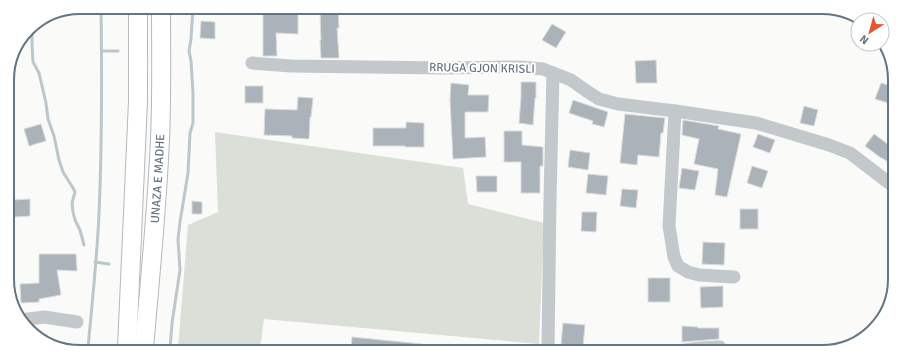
<svg xmlns="http://www.w3.org/2000/svg" width="902" height="359" font-family="Signika,sans-serif">
  <style>
    .green { fill: #dadfd7 }
    .lines { fill: none; stroke-linecap: round; stroke-linejoin: round }
    .stream { stroke: #bbc7cb; stroke-width: 3 }
    .building { fill: #aab3b9; stroke: #dcdcda }
    .highway-casing { stroke: #b4b9bd; stroke-width: 20 }
    .minor { stroke: #c3c8cc; stroke-width: 13 }
    .highway { stroke: #fff; stroke-width: 18 }
    .labels { text-anchor: middle; stroke-width: 4; stroke-linejoin: round; paint-order: stroke }
    .street-label { font-size: 12px; fill: #657683; stroke: #fff }
    .rim { fill: none; stroke: #657683; stroke-width: 2 }
  </style>
  <rect width="100%" height="100%" fill="#fafaf8"/>
  <path class="green" d="M 215,132 L 463,168 L 468,204 L 544,223 L 539,344 L 264,319 L 260,349 L 178,349 L 188,225 L 218,212 Z"/>
  <g class="lines">
    <g class="stream">
      <path d="M 33,25 L 32,35 L 32,45 L 33,62 L 39,73 L 46,103 L 48,119 L 54,136 L 59,160 L 63,172 L 73,188 L 75,192 L 72,203 L 73,212 L 75,220 L 80,230 L 84,245"/>
      <path d="M 102,51 L 118,51"/>
      <path d="M 95,262 L 109,264"/>
      <path d="M 88,348 C 92,304 97,259 99,214 C 102,145 102,76 101,7"/>
      <path d="M 170,349 L 172,323 L 180,270 L 178,239 L 180,222 L 188,173 L 190,133 L 193,123 L 193,93 L 191,61 L 189,51 L 191,39 L 193,8"/>
    </g>
  </g>
  <g class="building">
    <path d="M 263,8 L 278,9 L 278,13 L 298,14 L 298,34 L 276,33 L 277,56 L 263,56 Z"/>
    <path d="M 338,10 L 339,28 L 337,28 L 339,58 L 321,58 L 320,40 L 321,40 L 320,11 Z"/>
    <path d="M 201,21 L 215,22 L 215,39 L 200,38 Z"/>
    <path d="M 552,24 L 566,32 L 556,48 L 542,40 Z"/>
    <path d="M 656,60 L 657,83 L 636,83 L 635,61 Z"/>
    <path d="M 521,82 L 536,82 L 536,98 L 535,98 L 533,125 L 519,123 L 521,97 Z"/>
    <path d="M 451,83 L 469,85 L 468,95 L 489,95 L 488,112 L 465,112 L 465,138 L 485,137 L 486,157 L 453,159 L 450,100 Z"/>
    <path d="M 881,83 L 894,87 L 888,103 L 875,99 Z"/>
    <rect x="245" y="86" width="18" height="17"/>
    <path d="M 298,97 L 313,98 L 311,117 L 310,117 L 309,139 L 292,138 L 292,136 L 264,135 L 265,109 L 297,110 Z"/>
    <path d="M 573,100 L 608,112 L 604,127 L 592,124 L 593,121 L 569,113 Z"/>
    <path d="M 804,106 L 818,110 L 814,126 L 800,123 Z"/>
    <path d="M 625,114 L 665,118 L 663,133 L 661,133 L 659,157 L 638,155 L 637,165 L 620,163 Z"/>
    <path d="M 683,120 L 719,126 L 718,129 L 741,134 L 727,197 L 715,195 L 718,169 L 694,164 L 699,139 L 682,135 Z"/>
    <path d="M 406,122 L 424,123 L 424,147 L 405,147 L 405,146 L 373,146 L 373,128 L 406,128 Z"/>
    <path d="M 41,124 L 46,141 L 29,146 L 24,129 Z"/>
    <path d="M 504,131 L 522,131 L 522,145 L 543,147 L 543,166 L 540,166 L 540,193 L 521,193 L 521,162 L 504,162 Z"/>
    <path d="M 758,134 L 775,140 L 770,153 L 753,147 Z"/>
    <path d="M 874,134 L 893,148 L 893,165 L 882,158 L 881,158 L 865,146 Z"/>
    <path d="M 570,150 L 590,153 L 588,170 L 568,167 Z"/>
    <path d="M 752,166 L 768,171 L 762,188 L 747,183 Z"/>
    <path d="M 682,168 L 699,171 L 695,190 L 679,188 Z"/>
    <path d="M 588,174 L 608,176 L 606,195 L 586,193 Z"/>
    <path d="M 476,176 L 497,176 L 497,192 L 477,192 Z"/>
    <path d="M 622,189 L 638,190 L 636,208 L 620,206 Z"/>
    <path d="M 30,199 L 30,216 L 14,217 L 13,200 Z"/>
    <path d="M 192,201 L 202,202 L 202,214 L 192,214 Z"/>
    <rect x="740" y="209" width="18" height="20"/>
    <path d="M 582,212 L 597,212 L 596,232 L 581,231 Z"/>
    <path d="M 703,242 L 725,243 L 724,265 L 702,264 Z"/>
    <path d="M 39,254 L 76,254 L 77,271 L 57,270 L 61,295 L 39,299 L 39,302 L 21,303 L 20,284 L 39,283 Z"/>
    <rect x="648" y="278" width="22" height="24"/>
    <path d="M 723,286 L 723,307 L 701,308 L 700,287 Z"/>
    <path d="M 563,323 L 585,325 L 583,346 L 561,344 Z"/>
    <path d="M 682,326 L 698,327 L 698,328 L 719,328 L 719,339 L 682,342 Z"/>
    <path d="M 352,337 L 422,344 L 422,350 L 351,350 Z"/>
  </g>
  <g class="lines">
    <g class="highway-casing">
      <g id="highway">
        <path d="M 127,348 L 138,101 L 138,7"/>
        <path id="s1" d="M 144,348 C 150,279 157,209 160,139 C 162,95 161,51 161,7"/>
      </g>
    </g>
    <g class="minor">
      <path d="M 252,63 L 291,66 L 447,68 L 518,67 L 532,68 L 543,69 L 571,80 L 585,90 L 599,99 L 618,104 L 675,111 L 756,123 L 829,145 L 850,153 L 893,186"/>
      <path d="M 675,111 L 669,226 L 674,257 L 678,266 L 688,272 L 699,275 L 734,277"/>
      <path d="M 21,320 L 44,317 L 77,322"/>
      <path d="M 548,350 L 550,199 L 553,73"/>
      <path d="M 677,351 L 701,348 L 720,347"/>
    </g>
    <use href="#highway" class="highway"/>
  </g>
  <g class="labels">
    <g class="street-label">
      <text transform="translate(482 68) rotate(1)" y="4">RRUGA GJON KRISLI</text>
      <text dy="4" stroke="none"><textPath href="#s1" startOffset="170">UNAZA E MADHE</textPath></text>
    </g>
  </g>
  <path d="M0 0H902V359H0ZM80 14H822A66 66 0 0 1 888 80V279A66 66 0 0 1 822 345H80A66 66 0 0 1 14 279V80A66 66 0 0 1 80 14Z" fill="#fff" fill-rule="evenodd"/>
  <path class="rim" d="M80 14H822A66 66 0 0 1 888 80V279A66 66 0 0 1 822 345H80A66 66 0 0 1 14 279V80A66 66 0 0 1 80 14Z"/>
  <g transform="translate(870 32) rotate(217)"><circle r="19" fill="#ffffff" stroke="#c1c8cd"/>
  <path d="M0-3L7 15L0 10L-7 15Z" fill="#e4572e"/>
  <text y="-6" font-size="11" font-weight="bold" text-anchor="middle" fill="#657683">N</text>
  </g>
</svg>
